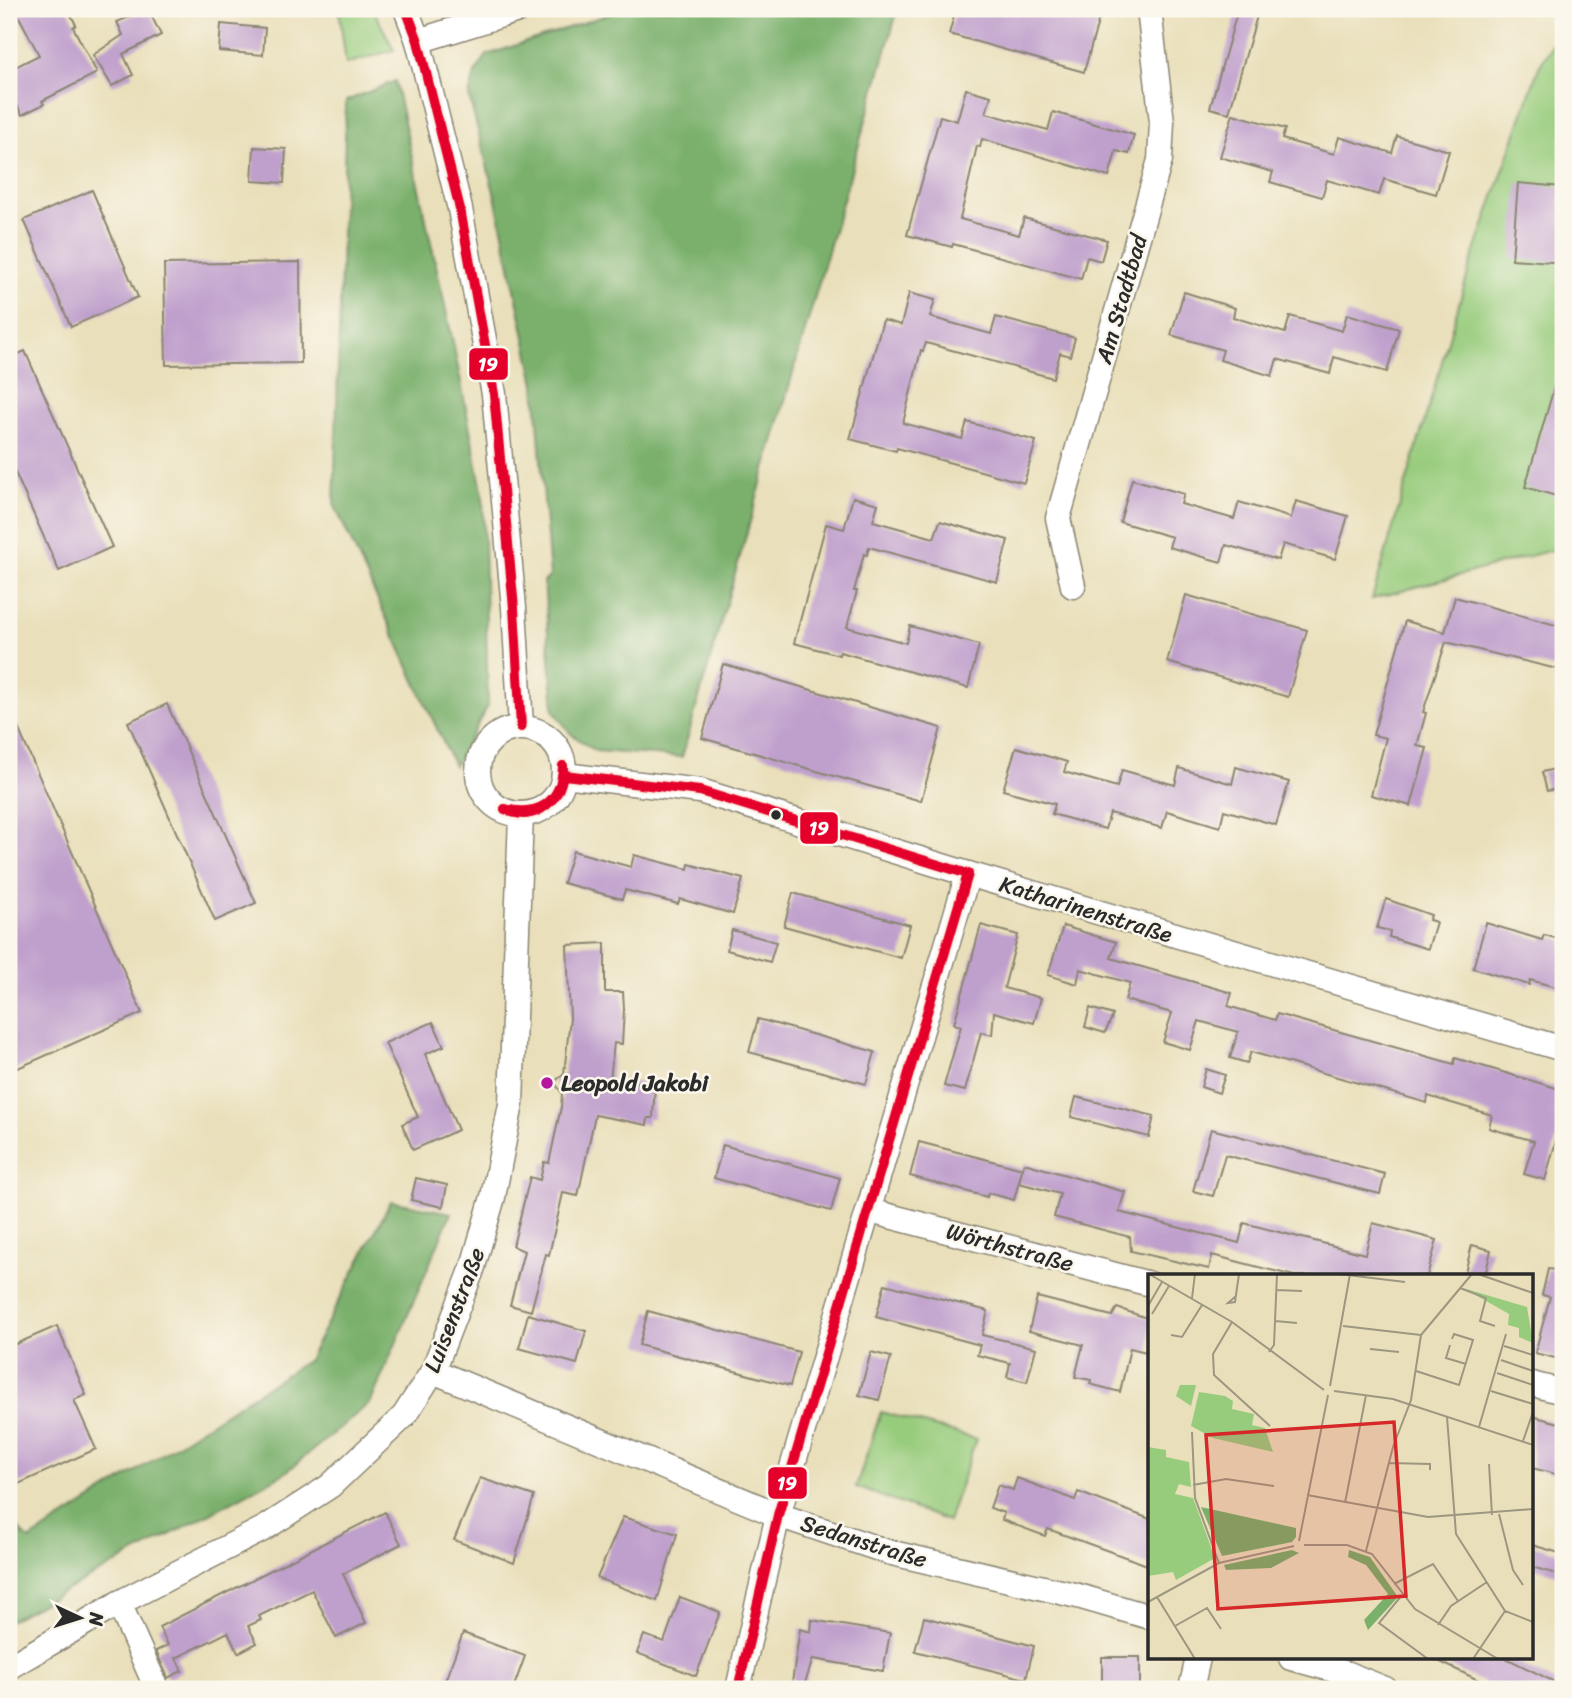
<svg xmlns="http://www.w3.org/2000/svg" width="1572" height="1698" font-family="Sriracha,sans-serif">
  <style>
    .green { fill: #98cc7d; stroke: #627c54; stroke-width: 2 }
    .forest { fill: #7ab06c; stroke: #526e4c; stroke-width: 2 }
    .building { fill: #bf9fcc }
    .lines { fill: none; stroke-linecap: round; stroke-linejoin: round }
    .minor-casing { stroke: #8a8572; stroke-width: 27 }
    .minor { stroke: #fff; stroke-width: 24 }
    .bus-1-casing { stroke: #fbf7ec; stroke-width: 16 }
    .bus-1 { stroke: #e4002b; stroke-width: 10 }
    .bus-dot { fill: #2b2b2b; stroke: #fbf7ec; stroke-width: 2.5 }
    .poi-dot { fill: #b5179e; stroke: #fbf7ec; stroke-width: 2.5 }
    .labels { text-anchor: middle; stroke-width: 5; stroke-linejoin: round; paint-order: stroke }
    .street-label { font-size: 23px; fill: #2b2b2b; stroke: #fbf7ec }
    .poi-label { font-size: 23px; font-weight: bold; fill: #2b2b2b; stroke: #fbf7ec; text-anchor: start }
    .inset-road { fill: none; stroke: #9d9781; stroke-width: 2 }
    .view { fill: #d62828; fill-opacity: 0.15; stroke: #d62828; stroke-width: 3.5 }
    .inset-edge { fill: none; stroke: #2b2b2b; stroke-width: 3.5 }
    .line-badge { stroke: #fbf7ec; stroke-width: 2.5 }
    .badge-label { font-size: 19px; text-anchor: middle; font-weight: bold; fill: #fff }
  </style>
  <rect width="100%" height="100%" fill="#fbf7ec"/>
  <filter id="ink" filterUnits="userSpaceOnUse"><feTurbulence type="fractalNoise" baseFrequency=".0143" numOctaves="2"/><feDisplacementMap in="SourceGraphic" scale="14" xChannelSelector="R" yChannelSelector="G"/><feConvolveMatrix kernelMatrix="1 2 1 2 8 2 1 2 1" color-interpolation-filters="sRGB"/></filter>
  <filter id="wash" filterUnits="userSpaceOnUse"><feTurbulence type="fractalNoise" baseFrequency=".00686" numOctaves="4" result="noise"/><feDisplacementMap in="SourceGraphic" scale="28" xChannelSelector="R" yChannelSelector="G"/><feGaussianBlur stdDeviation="1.57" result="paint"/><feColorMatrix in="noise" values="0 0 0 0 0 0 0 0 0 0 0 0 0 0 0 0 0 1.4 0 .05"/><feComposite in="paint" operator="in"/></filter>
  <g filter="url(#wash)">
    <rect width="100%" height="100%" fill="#e9dfba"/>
    <g class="green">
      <path d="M 339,9 L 373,9 L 394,50 L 346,64 Z"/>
      <path d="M 1563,28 L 1563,547 L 1372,599 L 1471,263 L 1539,67 Z"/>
      <path d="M 881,1412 L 976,1439 L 948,1521 L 856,1487 Z"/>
    </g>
    <g class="forest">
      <path d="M 624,9 L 898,9 L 682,757 L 595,751 L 571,734 L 554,711 L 544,582 L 550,576 L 535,384 L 496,200 L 469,96 L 475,73 L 487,55 Z"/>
      <path d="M 395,81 L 453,342 L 483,496 L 488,706 L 454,766 L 334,504 L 346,101 Z"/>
      <path d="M 391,1201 L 451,1213 L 371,1402 L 285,1473 L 9,1621 L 9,1518 L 29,1540 L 308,1360 Z"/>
    </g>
    <g id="blocks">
      <g class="building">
        <path d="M 15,9 L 68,9 L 76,25 L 73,27 L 97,73 L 42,101 L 44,104 L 22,115 L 18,107 L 9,112 L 9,70 L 39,55 Z"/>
        <path d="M 148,9 L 161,35 L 123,54 L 133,75 L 112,86 L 93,55 L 123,35 L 117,22 Z"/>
        <path d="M 956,9 L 1066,9 L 1099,18 L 1084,72 L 949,34 Z"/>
        <path d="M 1238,9 L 1259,9 L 1229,113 L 1210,108 Z"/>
        <path d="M 221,24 L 265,28 L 263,55 L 219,51 Z"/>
        <path d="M 966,89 L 991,96 L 986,113 L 1048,130 L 1053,112 L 1134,135 L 1129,154 L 1116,151 L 1109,177 L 982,139 L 980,147 L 977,146 L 960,219 L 1019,235 L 1024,218 L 1107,240 L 1101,261 L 1087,257 L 1081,279 L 953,244 L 952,247 L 907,235 L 940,116 L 957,121 Z"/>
        <path d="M 1233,114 L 1285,129 L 1282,139 L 1334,154 L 1339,137 L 1392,153 L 1397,136 L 1449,151 L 1436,194 L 1384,179 L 1379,195 L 1327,180 L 1322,197 L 1270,182 L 1273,172 L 1220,157 Z"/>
        <path d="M 254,147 L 286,149 L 284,183 L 252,181 Z"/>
        <path d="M 1518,183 L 1563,187 L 1563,263 L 1512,259 Z"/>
        <path d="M 92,190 L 138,297 L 71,327 L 24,220 Z"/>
        <path d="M 300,262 L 301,363 L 166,365 L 164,264 Z"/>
        <path d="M 1184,292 L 1235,308 L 1233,317 L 1285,333 L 1290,316 L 1342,331 L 1347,314 L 1399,329 L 1387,372 L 1334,357 L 1330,374 L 1277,359 L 1272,376 L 1220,360 L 1223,350 L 1171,335 Z"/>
        <path d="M 909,293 L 935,300 L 930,317 L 991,334 L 996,317 L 1075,338 L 1070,356 L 1060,353 L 1053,378 L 926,343 L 923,351 L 921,350 L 903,423 L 962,439 L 967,422 L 1036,441 L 1024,483 L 897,448 L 896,451 L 850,439 L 883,320 L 901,325 Z"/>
        <path d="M 25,351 L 112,547 L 59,571 L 9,459 L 9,358 Z"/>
        <path d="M 1558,374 L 1563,375 L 1563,498 L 1525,487 Z"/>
        <path d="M 1132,479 L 1184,494 L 1181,504 L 1234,519 L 1239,502 L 1291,518 L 1296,501 L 1348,516 L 1335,559 L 1283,544 L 1278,560 L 1226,545 L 1221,562 L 1169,547 L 1172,537 L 1120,522 Z"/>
        <path d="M 853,497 L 878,504 L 873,521 L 934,538 L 940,521 L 1008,540 L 997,582 L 869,547 L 867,555 L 864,554 L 854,591 L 857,591 L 847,627 L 906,643 L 910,626 L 979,645 L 968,688 L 840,652 L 839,655 L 794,643 L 826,524 L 844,529 Z"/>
        <path d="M 1186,595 L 1307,630 L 1288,697 L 1167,662 Z"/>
        <path d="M 1455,597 L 1563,627 L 1563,648 L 1557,669 L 1446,642 L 1423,712 L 1426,713 L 1417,746 L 1427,748 L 1411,806 L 1371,795 L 1386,738 L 1373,735 L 1405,621 L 1445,632 Z"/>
        <path d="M 723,664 L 941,728 L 921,801 L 702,738 Z"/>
        <path d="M 167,704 L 256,903 L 215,921 L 128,722 Z"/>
        <path d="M 9,707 L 142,1013 L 9,1072 Z"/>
        <path d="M 1016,747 L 1067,762 L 1064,772 L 1117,787 L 1122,770 L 1175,785 L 1179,768 L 1232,784 L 1236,767 L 1289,782 L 1276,825 L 1224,810 L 1220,827 L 1167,811 L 1162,828 L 1110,813 L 1105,829 L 1052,814 L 1055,804 L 1003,790 Z"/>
        <path d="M 1563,767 L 1563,787 L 1547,791 L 1542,772 Z"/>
        <path d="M 573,851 L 631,867 L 634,855 L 688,869 L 689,864 L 743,879 L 733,914 L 680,899 L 678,904 L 625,890 L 622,899 L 563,883 Z"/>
        <path d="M 793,893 L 910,925 L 901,958 L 784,926 Z"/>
        <path d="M 1386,899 L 1431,915 L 1429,920 L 1436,922 L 1428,949 L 1389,937 L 1390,931 L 1377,928 Z"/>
        <path d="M 1486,923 L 1542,940 L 1544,935 L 1563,940 L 1563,989 L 1530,980 L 1529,985 L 1473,968 Z"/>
        <path d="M 981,925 L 1018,935 L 1004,988 L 1041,998 L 1034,1023 L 994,1012 L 992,1035 L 981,1032 L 965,1091 L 944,1086 L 961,1026 L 954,1024 Z"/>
        <path d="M 1063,926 L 1116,942 L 1111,958 L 1232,993 L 1228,1006 L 1275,1020 L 1277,1014 L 1454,1064 L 1455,1058 L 1563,1090 L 1563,1131 L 1559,1130 L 1545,1180 L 1524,1174 L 1534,1141 L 1489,1128 L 1492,1115 L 1428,1096 L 1427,1103 L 1251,1052 L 1247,1063 L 1230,1058 L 1238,1032 L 1199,1021 L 1190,1050 L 1163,1042 L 1172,1013 L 1125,1000 L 1130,983 L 1080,969 L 1077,984 L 1048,975 Z"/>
        <path d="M 732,930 L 776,942 L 770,962 L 727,950 Z"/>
        <path d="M 605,943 L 605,992 L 623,992 L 624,1009 L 622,1044 L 614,1043 L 610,1080 L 655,1084 L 653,1118 L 648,1118 L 647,1125 L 595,1115 L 578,1196 L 563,1193 L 549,1255 L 546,1254 L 531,1311 L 510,1305 L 524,1251 L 513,1246 L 530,1177 L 540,1180 L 544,1162 L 549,1163 L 561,1107 L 562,1093 L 554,1082 L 564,1074 L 570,1018 L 567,945 Z"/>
        <path d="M 1090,1008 L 1113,1015 L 1105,1033 L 1085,1027 Z"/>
        <path d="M 758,1019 L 875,1052 L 866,1084 L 749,1052 Z"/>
        <path d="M 433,1022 L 444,1046 L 425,1054 L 458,1130 L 413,1150 L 402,1124 L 418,1117 L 385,1043 Z"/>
        <path d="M 1206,1069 L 1225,1075 L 1219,1093 L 1201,1087 Z"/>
        <path d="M 1076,1097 L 1154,1116 L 1149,1137 L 1071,1117 Z"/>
        <path d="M 1211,1129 L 1385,1174 L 1380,1194 L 1225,1155 L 1213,1196 L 1193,1191 Z"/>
        <path d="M 919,1142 L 1023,1169 L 1024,1163 L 1125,1192 L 1119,1212 L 1239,1243 L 1244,1223 L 1365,1254 L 1373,1223 L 1437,1240 L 1427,1276 L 1294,1276 L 1212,1255 L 1209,1269 L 1131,1251 L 1130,1237 L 1054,1217 L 1060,1194 L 1019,1183 L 1022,1170 L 1014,1200 L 988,1193 L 987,1197 L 910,1176 Z"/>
        <path d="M 723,1145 L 840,1178 L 831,1211 L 714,1178 Z"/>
        <path d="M 416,1178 L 447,1185 L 443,1207 L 411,1200 Z"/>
        <path d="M 1472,1245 L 1491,1250 L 1485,1276 L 1464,1276 Z"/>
        <path d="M 1548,1269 L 1563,1271 L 1563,1360 L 1535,1353 L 1550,1297 L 1542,1295 Z"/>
        <path d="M 885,1284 L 988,1311 L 982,1335 L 1036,1348 L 1027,1382 L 1007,1377 L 1010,1363 L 977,1355 L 980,1345 L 876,1317 Z"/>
        <path d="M 1037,1297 L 1112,1316 L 1117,1308 L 1150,1319 L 1150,1353 L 1130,1348 L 1120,1392 L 1090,1384 L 1091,1380 L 1075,1377 L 1083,1345 L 1029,1331 Z"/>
        <path d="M 648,1311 L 799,1352 L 790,1386 L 639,1345 Z"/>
        <path d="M 528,1314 L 586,1331 L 577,1364 L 519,1348 Z"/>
        <path d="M 57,1326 L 86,1395 L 74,1400 L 96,1449 L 14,1486 L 9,1473 L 9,1347 Z"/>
        <path d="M 871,1352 L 891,1357 L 879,1400 L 859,1395 Z"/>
        <path d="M 1532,1416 L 1563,1424 L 1563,1476 L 1532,1468 Z"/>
        <path d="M 480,1478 L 534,1496 L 514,1563 L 454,1540 Z"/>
        <path d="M 1017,1478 L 1075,1500 L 1078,1492 L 1150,1519 L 1150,1566 L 1048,1529 L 1045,1536 L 1002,1520 L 1004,1513 L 990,1508 L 998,1485 L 1013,1490 Z"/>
        <path d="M 385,1512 L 401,1544 L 343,1574 L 366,1623 L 336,1638 L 312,1590 L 259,1616 L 261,1620 L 248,1626 L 257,1643 L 238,1653 L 228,1632 L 176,1658 L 182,1671 L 168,1678 L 156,1651 L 168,1645 L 159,1627 Z"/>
        <path d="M 623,1517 L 677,1534 L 657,1601 L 597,1578 Z"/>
        <path d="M 1532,1545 L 1563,1554 L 1563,1576 L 1532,1567 Z"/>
        <path d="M 680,1597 L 720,1612 L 696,1676 L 637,1653 L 644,1635 L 664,1642 Z"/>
        <path d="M 924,1617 L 1034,1646 L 1026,1679 L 915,1651 Z"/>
        <path d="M 812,1620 L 890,1633 L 883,1671 L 813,1659 L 803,1689 L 791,1689 L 800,1629 L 811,1632 Z"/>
        <path d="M 463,1633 L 525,1656 L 513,1689 L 442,1689 Z"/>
        <rect x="1102" y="1657" width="38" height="32"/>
        <path d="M 1432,1658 L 1506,1658 L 1563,1686 L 1563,1689 L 1497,1689 Z"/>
      </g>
    </g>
  </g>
  <g filter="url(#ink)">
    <use href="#blocks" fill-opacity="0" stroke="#8a8572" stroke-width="2"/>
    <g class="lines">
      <g class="minor-casing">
        <g id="minor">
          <path d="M 406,9 L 418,41 L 460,209 L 494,394 L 514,608 L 521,727"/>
          <path d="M 418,41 L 521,9"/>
          <path d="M 1073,586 L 1058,518 L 1160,160 L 1162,122 L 1149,9"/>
          <circle cx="521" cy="771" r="43"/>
          <path d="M 564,775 L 700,791 L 968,874 L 1563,1049"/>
          <path d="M 870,1211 L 1150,1284"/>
          <path d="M 433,1371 L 778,1515 L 888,1552 L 1078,1596 L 1150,1617"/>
          <path d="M 1532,1384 L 1563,1392"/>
          <path d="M 119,1603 L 157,1689"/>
          <path d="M 1291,1658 L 1345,1673 L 1385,1689"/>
          <path d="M 9,1667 L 119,1603 L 265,1528 L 330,1486 L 404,1416 L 433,1371 L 472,1270 L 493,1197 L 511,1104 L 521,814"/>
          <path d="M 738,1689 L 778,1515 L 968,874"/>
          <path d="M 1191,1689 L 1198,1658"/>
        </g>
      </g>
      <use href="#minor" class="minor"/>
      <g class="bus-1-casing">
        <g id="bus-1">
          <path d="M 406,9 L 418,41 L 460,209 L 494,394 L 514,608 L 521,727"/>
          <path d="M 564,775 L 700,791 L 968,874"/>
          <path d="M 505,809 C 538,817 562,803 563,766"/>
          <path d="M 505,809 C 535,826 565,797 563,766"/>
          <path d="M 738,1689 L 778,1515 L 968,874"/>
        </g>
      </g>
      <use href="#bus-1" class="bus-1"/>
    </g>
  </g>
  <circle class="bus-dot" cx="776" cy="815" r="6"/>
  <circle class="poi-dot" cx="547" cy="1083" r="7"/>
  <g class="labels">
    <g class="street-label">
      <text transform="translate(1121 299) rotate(-74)" y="8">Am Stadtbad</text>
      <text transform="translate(1086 909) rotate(17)" y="8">Katharinenstraße</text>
      <text transform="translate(1010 1247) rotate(15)" y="8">Wörthstraße</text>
      <text transform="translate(454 1310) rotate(-69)" y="8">Luisenstraße</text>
      <text transform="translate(864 1541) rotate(17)" y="8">Sedanstraße</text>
    </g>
    <g class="poi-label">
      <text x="561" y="1091">Leopold Jakobi</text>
    </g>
  </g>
  <g transform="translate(1148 1274)">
    <rect width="385" height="385" fill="#e9dfba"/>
    <path d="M 315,14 L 379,33 L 385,69 L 371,63 L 371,54 L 360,51 L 361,40 ZM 32,111 L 48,111 L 43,132 L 28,122 ZM 51,118 L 77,122 L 85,127 L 84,135 L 106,140 L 104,151 L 117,154 L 125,178 L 65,164 L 43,152 ZM 0,173 L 18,176 L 18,183 L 41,188 L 43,213 L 31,210 L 27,220 L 45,224 L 67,284 L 28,306 L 25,298 L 0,302 Z" fill="#98cc7d"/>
    <path d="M 53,233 L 148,254 L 148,263 L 144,268 L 74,282 ZM 144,276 L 151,279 L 123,294 L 78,296 L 76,291 ZM 201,276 L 222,283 L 250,323 L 220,356 L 216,346 L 240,320 L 218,291 L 200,283 Z" fill="#7ab06c"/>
    <path class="inset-road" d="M 1,0 L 84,48 L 176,116M 191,0 L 257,8M 330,0 L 385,19M 312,14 L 338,24 L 332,47 L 347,52M 128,16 L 154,17M 88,22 L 80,29 L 87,28 L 91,0M 44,24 L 47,0M 0,32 L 14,8M 4,40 L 21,12M 127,47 L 149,49M 84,48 L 65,80 L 66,101 L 122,152M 195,52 L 273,61M 23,61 L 34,63 L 54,31M 302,71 L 298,84 L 318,90M 356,72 L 385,81M 222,75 L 251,78M 121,78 L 126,71 L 129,0M 353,86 L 385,97M 268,97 L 311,111 L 325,66 L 306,60 L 304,65M 349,99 L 385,111M 182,112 L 202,0M 186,117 L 245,125 L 385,171M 343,117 L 385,130M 299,143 L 308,260 L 357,337 L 385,348M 331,153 L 358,60M 44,158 L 47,224 L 71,289M 375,167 L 385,138M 241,189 L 282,190 L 282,196M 341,190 L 344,241M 45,211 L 78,205 L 126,212M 159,221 L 280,243 L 385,235M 197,229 L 218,121M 351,240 L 365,296 L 375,311M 151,267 L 180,121M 156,271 L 199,271 L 224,280 L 267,335 L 350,385M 218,277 L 245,173 L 263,126 L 273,61 L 324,0M 246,310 L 285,290 L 310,327M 254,321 L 231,349 L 280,385M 9,323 L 47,385M 0,328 L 71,289 L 146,272M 290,351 L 303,332 L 339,308M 27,352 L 59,334 L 73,355M 325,385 L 357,337"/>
    <path class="view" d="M 246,148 L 258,322 L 70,335 L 58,161 Z"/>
    <rect width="385" height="385" class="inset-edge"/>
  </g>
  <g class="line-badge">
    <rect x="468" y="347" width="41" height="34" rx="7" fill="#e4002b"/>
    <rect x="799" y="811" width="40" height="34" rx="7" fill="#e4002b"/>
    <rect x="767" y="1466" width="41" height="34" rx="7" fill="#e4002b"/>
  </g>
  <g class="badge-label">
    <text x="488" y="371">19</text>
    <text x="819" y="835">19</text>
    <text x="787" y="1490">19</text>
  </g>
  <rect width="1572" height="1698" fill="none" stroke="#fbf7ec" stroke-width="35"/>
  <g transform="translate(80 1618) rotate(94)" stroke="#fbf7ec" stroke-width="5" paint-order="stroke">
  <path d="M0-5L12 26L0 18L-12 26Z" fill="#2b2b2b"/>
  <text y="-10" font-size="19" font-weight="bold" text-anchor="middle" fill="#2b2b2b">N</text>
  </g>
</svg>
